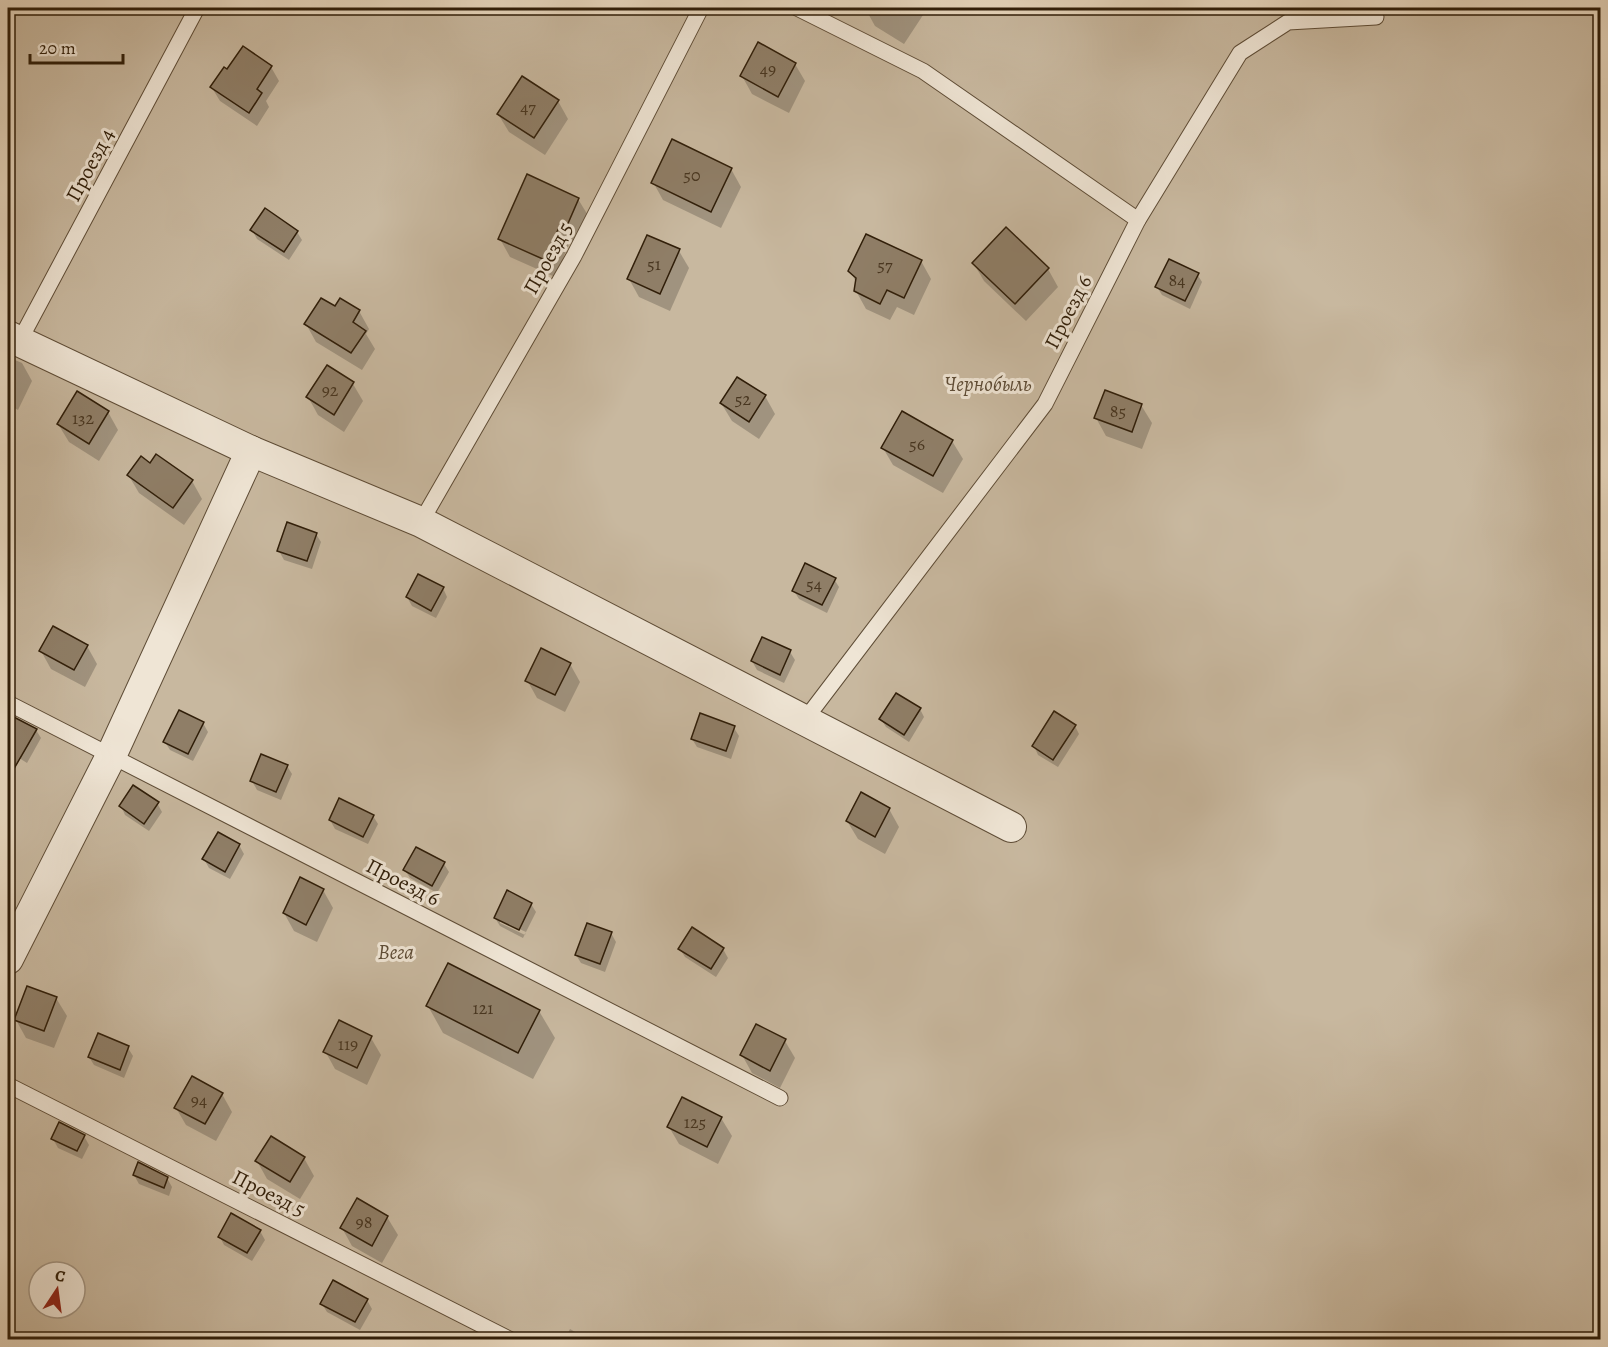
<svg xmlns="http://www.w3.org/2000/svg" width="1608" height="1347" font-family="Alegreya,serif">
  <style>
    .green { fill: #c8b89f; stroke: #7c6b54; stroke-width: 1.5; fill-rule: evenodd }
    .shadow { fill: #0003; fill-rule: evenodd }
    .building { fill: #8f7e67; stroke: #301e09; stroke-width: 1.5 }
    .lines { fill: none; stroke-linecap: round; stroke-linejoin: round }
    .service-casing { stroke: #5e4c36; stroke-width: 17 }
    .minor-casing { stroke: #5e4c36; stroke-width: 32 }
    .service { stroke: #efe5d5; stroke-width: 15 }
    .minor { stroke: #efe5d5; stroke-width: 30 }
    .labels { text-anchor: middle; stroke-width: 6; stroke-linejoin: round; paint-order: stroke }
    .number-label { font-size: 18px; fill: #483620 }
    .street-label { font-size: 21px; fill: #301e09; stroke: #efe5d5 }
    .park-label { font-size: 21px; font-style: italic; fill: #5e4c36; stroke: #efe5d5 }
  </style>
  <rect width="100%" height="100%" fill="#e7d7be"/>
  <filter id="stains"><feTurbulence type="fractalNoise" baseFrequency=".00333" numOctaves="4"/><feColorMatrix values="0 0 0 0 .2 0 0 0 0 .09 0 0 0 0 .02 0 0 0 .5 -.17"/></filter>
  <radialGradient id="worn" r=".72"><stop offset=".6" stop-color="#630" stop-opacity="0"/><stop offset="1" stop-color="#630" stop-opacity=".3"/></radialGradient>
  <path class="green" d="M 8,8 L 1600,8 L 1600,1339 L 8,1339 ZM 39,1272 L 75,1272 L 75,1308 L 39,1308 Z"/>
  <g class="shadow">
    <path d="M 865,8 L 923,8 L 925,12 L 904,44 L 875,26 Z"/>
    <path d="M 243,48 L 271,67 L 279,81 L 266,101 L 269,107 L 257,126 L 220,101 L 212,88 L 227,71 Z"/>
    <path d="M 795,64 L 805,81 L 789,113 L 752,94 L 742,76 Z"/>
    <path d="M 558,101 L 568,119 L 545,155 L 509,132 L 498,114 Z"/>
    <path d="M 731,169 L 741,187 L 721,228 L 663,200 L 653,182 Z"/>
    <path d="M 578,199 L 589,217 L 576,245 L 570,242 L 555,277 L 510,257 L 500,239 Z"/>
    <path d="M 252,230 L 297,232 L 302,240 L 289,260 L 257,239 Z"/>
    <path d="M 679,251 L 689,268 L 670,311 L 639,297 L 629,279 Z"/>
    <path d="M 921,261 L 931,279 L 914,315 L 897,307 L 890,320 L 866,309 L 856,291 L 857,284 L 850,271 Z"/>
    <path d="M 974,264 L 1048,269 L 1058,287 L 1026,321 L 984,281 Z"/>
    <path d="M 1197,274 L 1202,282 L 1190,309 L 1162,295 L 1157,287 Z"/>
    <path d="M 359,311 L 369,329 L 366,334 L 375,349 L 362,370 L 316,342 L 306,324 Z"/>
    <path d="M 8,357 L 22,363 L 32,381 L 18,410 L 8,404 Z"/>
    <path d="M 327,367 L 353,384 L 363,401 L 344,432 L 318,415 L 308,397 Z"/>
    <path d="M 765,396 L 775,414 L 759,439 L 732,421 L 721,403 Z"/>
    <path d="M 1141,405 L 1152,423 L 1142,449 L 1106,436 L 1096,418 Z"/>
    <path d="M 108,412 L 118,430 L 99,461 L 69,442 L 58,424 Z"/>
    <path d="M 952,441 L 963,459 L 943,493 L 893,465 L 883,448 Z"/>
    <path d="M 150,465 L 192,481 L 202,499 L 184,525 L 139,493 L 129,476 Z"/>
    <path d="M 316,534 L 321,542 L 312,569 L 284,560 L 279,551 Z"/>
    <path d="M 834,579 L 839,587 L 827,613 L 799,599 L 794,591 Z"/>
    <path d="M 443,588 L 447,597 L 436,618 L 412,606 L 407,597 Z"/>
    <path d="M 87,646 L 97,664 L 85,687 L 51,669 L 41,651 Z"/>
    <path d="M 790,652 L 795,660 L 784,683 L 757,670 L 752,661 Z"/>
    <path d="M 570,664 L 580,682 L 565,712 L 537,698 L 527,680 Z"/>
    <path d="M 920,709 L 924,717 L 909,742 L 886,727 L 881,719 Z"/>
    <path d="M 10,717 L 36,730 L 41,738 L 27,763 L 8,751 L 8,721 Z"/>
    <path d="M 203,723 L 208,732 L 193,761 L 170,750 L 165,742 Z"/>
    <path d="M 1075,726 L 1079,734 L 1058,767 L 1038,755 L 1034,746 Z"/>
    <path d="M 734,728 L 739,736 L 731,759 L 697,747 L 692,739 Z"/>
    <path d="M 287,766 L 292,774 L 281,800 L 257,790 L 252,781 Z"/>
    <path d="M 157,803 L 162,812 L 149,831 L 125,815 L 121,806 Z"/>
    <path d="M 889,809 L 899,827 L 885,854 L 858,839 L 847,821 Z"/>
    <path d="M 373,816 L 378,824 L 368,844 L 335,829 L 330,820 Z"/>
    <path d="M 239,845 L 244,854 L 230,879 L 209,868 L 204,859 Z"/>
    <path d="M 417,849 L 444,864 L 449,872 L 437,893 L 410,878 L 405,870 Z"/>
    <path d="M 323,890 L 333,908 L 317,942 L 294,931 L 284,913 Z"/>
    <path d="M 531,904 L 536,912 L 523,938 L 500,926 L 495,918 ZM 500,920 L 526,932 L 525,935 L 500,923 Z"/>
    <path d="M 692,929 L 723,949 L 728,958 L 716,977 L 685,957 L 680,949 Z"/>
    <path d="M 611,933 L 616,942 L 605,972 L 581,963 L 576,955 Z"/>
    <path d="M 56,998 L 67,1016 L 54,1048 L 26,1038 L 16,1020 Z"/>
    <path d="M 428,1006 L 539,1011 L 555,1038 L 533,1079 L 443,1033 Z"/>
    <path d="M 371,1038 L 381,1055 L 367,1085 L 335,1069 L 325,1051 Z"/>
    <path d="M 785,1041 L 795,1058 L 780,1088 L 752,1073 L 742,1055 Z"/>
    <path d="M 128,1048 L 133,1056 L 124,1078 L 94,1065 L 89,1057 Z"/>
    <path d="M 222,1094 L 232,1112 L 216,1141 L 186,1125 L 176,1108 Z"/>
    <path d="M 721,1118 L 732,1136 L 718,1164 L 679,1144 L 669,1127 Z"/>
    <path d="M 84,1136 L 89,1145 L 82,1159 L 58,1148 L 53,1139 Z"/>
    <path d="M 304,1158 L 314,1176 L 300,1199 L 267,1179 L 257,1161 Z"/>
    <path d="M 134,1175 L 167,1178 L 172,1187 L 169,1196 L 139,1184 Z"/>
    <path d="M 358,1201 L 387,1217 L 398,1235 L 382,1263 L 352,1246 L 342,1228 Z"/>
    <path d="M 260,1231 L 265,1240 L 252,1261 L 224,1245 L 220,1237 Z"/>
    <path d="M 367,1300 L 372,1309 L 360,1330 L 327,1312 L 322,1304 Z"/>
    <path d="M 570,1329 L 589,1340 L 564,1340 Z"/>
  </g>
  <g class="building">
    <path d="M 758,42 L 796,63 L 778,97 L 740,76 Z"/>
    <path d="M 243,46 L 272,66 L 257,89 L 262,93 L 249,113 L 210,87 L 224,67 L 227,69 Z"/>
    <path d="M 522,76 L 559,100 L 534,138 L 497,114 Z"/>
    <path d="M 672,139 L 732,168 L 711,212 L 651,183 Z"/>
    <path d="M 527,174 L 579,198 L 566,228 L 560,225 L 545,260 L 498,239 Z"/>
    <path d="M 265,208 L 298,231 L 284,252 L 250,230 Z"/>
    <path d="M 1006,227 L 1049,268 L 1015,304 L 972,263 Z"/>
    <path d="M 866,234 L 922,260 L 904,298 L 887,290 L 880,304 L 854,291 L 856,278 L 848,271 Z"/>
    <path d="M 647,235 L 680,249 L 660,294 L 627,279 Z"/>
    <path d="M 1169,259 L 1199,273 L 1185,301 L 1155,287 Z"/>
    <path d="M 321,298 L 335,306 L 340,298 L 360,310 L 353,322 L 366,331 L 351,353 L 304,324 Z"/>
    <path d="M 327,365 L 354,382 L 334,415 L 306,397 Z"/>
    <path d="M 737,377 L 766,395 L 749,422 L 720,403 Z"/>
    <path d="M 1105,390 L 1142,404 L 1132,432 L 1094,418 Z"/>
    <path d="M 77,391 L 109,411 L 89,444 L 57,424 Z"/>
    <path d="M 902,411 L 953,440 L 933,476 L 881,448 Z"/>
    <path d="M 156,454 L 193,480 L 173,508 L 127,475 L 141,456 L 150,463 Z"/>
    <path d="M 287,522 L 317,533 L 307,561 L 277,551 Z"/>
    <path d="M 805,563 L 836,578 L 822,605 L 792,591 Z"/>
    <path d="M 418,574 L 444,587 L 431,611 L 406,597 Z"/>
    <path d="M 53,626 L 88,645 L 74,670 L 39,651 Z"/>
    <path d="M 762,637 L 791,650 L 780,675 L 751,661 Z"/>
    <path d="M 541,648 L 571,663 L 555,695 L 525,681 Z"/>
    <path d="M 896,693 L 921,708 L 904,735 L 879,719 Z"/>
    <path d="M 179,710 L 204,722 L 188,754 L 163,742 Z"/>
    <path d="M 1054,711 L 1076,725 L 1053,760 L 1032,746 Z"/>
    <path d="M 700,713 L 735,726 L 726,751 L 691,739 Z"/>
    <path d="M 8,714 L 37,729 L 8,779 Z"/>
    <path d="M 261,754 L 288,765 L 276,792 L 250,781 Z"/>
    <path d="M 133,785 L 159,802 L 144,824 L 119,806 Z"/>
    <path d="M 861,792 L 890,808 L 875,837 L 846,821 Z"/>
    <path d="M 339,798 L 374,815 L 363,837 L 329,820 Z"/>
    <path d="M 218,832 L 240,844 L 225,872 L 202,859 Z"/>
    <path d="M 416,847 L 445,862 L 432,886 L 403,870 Z"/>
    <path d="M 300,877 L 324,889 L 306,925 L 283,913 Z"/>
    <path d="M 507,890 L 532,903 L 519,930 L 494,918 Z"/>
    <path d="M 587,923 L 612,932 L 600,964 L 575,955 Z"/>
    <path d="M 692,927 L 724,948 L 711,969 L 678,949 Z"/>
    <path d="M 448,963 L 540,1010 L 518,1053 L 426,1006 Z"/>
    <path d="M 27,986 L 57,997 L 44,1031 L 14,1020 Z"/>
    <path d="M 339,1020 L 372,1036 L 357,1068 L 323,1052 Z"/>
    <path d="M 756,1024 L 786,1039 L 770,1071 L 740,1055 Z"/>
    <path d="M 98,1033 L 129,1046 L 120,1070 L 88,1057 Z"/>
    <path d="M 192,1076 L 223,1093 L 205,1124 L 174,1108 Z"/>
    <path d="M 682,1097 L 722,1117 L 707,1147 L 667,1127 Z"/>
    <path d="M 59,1122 L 85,1135 L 77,1151 L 51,1139 Z"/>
    <path d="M 271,1136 L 305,1157 L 290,1182 L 255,1161 Z"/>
    <path d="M 138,1162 L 168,1177 L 164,1188 L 133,1175 Z"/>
    <path d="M 357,1198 L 388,1216 L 372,1246 L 340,1228 Z"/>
    <path d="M 231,1213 L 261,1230 L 247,1253 L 218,1237 Z"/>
    <path d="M 333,1280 L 368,1299 L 355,1322 L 320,1304 Z"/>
  </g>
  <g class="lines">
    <g class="service-casing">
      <g id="service">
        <path d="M 797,8 L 923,71 L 1138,220"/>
        <path d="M 19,342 L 197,8"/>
        <path d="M 421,522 L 574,256 L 701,8"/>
        <path d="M 8,703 L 780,1098"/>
        <path d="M 804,721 L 1045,404 L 1138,220 L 1240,53 L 1288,22 L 1376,17"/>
        <path d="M 8,1085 L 511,1340"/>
      </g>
    </g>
    <g class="minor-casing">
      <g id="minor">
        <path d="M 8,336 L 251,451 L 421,522 L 1011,827"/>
        <path d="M 8,959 L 111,756 L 251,451"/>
      </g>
    </g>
    <use href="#service" class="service"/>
    <use href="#minor" class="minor"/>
  </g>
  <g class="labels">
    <g class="number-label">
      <text x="768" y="75">49</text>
      <text x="528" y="113">47</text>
      <text x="692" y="181">50</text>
      <text x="654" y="270">51</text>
      <text x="885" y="271">57</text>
      <text x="1177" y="286">84</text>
      <text x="330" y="396">92</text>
      <text x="743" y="405">52</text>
      <text x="1118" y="417">85</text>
      <text x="83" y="424">132</text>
      <text x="917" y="450">56</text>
      <text x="814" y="590">54</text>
      <text x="483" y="1014">121</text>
      <text x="348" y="1050">119</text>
      <text x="199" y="1106">94</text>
      <text x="695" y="1128">125</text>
      <text x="364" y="1228">98</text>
    </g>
    <g class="street-label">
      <text transform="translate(90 165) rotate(-62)" y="7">Проезд 4</text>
      <text transform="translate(548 258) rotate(-61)" y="7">Проезд 5</text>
      <text transform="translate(1068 312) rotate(-63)" y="7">Проезд 6</text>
      <text transform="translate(403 882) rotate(27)" y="7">Проезд 6</text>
      <text transform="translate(269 1193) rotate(27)" y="7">Проезд 5</text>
    </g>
    <g class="park-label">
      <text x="988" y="391">Чернобыль</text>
      <text x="396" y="959">Вега</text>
    </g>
  </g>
  <rect width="1608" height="1347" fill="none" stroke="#e7d7be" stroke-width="30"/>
  <rect x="9" y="9" width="1590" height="1329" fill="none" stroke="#301e09" stroke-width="3"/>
  <rect x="15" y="15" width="1578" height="1317" fill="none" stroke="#301e09" stroke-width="1.5"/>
  <g transform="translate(57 1290) rotate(13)"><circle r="28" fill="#efe5d5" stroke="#a39583" stroke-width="1.5"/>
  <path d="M0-4.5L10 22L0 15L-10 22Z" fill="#8f2418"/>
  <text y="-9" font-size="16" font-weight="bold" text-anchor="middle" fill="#301e09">С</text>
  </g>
  <path d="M30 54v9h93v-9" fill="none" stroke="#301e09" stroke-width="3"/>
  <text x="39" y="54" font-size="18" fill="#301e09" stroke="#efe5d5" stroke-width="4.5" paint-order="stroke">20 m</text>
  <rect width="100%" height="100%" filter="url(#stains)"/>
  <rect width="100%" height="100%" fill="url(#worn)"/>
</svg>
